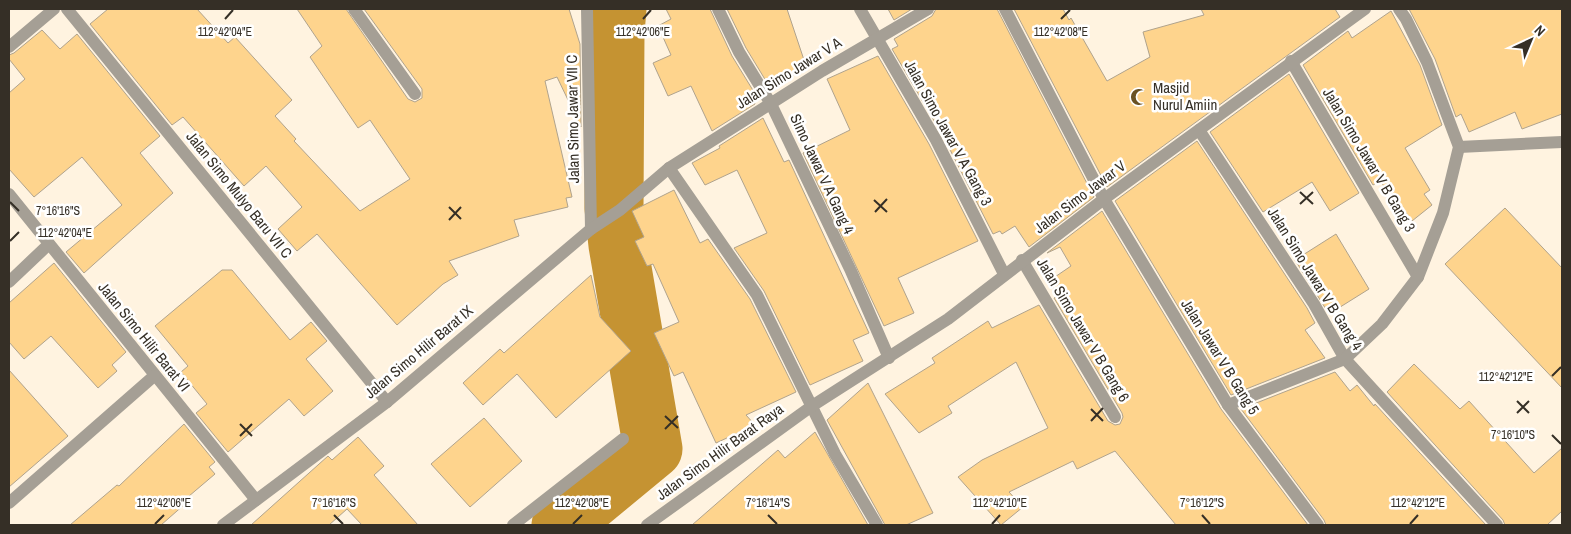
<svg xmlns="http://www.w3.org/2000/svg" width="1571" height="534" font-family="'Archivo Narrow',sans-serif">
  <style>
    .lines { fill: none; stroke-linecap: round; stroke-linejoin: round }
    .river { stroke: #c59332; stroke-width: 59 }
    .building { fill: #fed48d; stroke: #b0a38d }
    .minor { stroke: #a59f95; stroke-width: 12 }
    .ticks { fill: none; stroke: #352f26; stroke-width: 2 }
    .labels { text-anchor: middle; stroke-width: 5; stroke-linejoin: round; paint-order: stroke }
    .street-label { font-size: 15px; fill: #352f26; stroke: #fff }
    .poi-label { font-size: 15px; fill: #352f26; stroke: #fff; text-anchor: start }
    .ticks-label { font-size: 12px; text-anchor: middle; fill: #352f26; stroke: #fff; stroke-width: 5; stroke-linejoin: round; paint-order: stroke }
  </style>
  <rect width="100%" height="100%" fill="#fff3e0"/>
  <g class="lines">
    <path class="river" d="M 561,525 L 653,449 L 618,245 L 614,208 L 615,32 L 617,9"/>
  </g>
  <g class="building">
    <path d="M 108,9 L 197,9 L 228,43 L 235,37 L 292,100 L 275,116 L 296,139 L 294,141 L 360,211 L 410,179 L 370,120 L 358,128 L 310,57 L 322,46 L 297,9 L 346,9 L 408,99 L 415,102 L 422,98 L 422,89 L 364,9 L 569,9 L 580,44 L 581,127 L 557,77 L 545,81 L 572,197 L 566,198 L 568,207 L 514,220 L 519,236 L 449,261 L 458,275 L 443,284 L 397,325 L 317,234 L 297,251 L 278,229 L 302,207 L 266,166 L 244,186 L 183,117 L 172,125 L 90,24 Z"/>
    <path d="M 666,9 L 710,9 L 732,56 L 754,92 L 751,94 L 755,104 L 712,131 L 691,86 L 668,96 L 653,63 L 671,55 L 658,26 L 671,19 Z"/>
    <path d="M 727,9 L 787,9 L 807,69 L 769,86 L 746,48 Z"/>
    <path d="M 888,9 L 912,9 L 894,20 Z"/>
    <path d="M 936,9 L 997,9 L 1094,197 L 1029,247 L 1015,226 L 1002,234 L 1000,231 L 993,234 L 943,136 L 892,49 L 898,46 L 894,39 L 932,16 Z"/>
    <path d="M 1014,9 L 1063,9 L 1069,20 L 1071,18 L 1107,81 L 1150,57 L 1143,32 L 1204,15 L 1201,9 L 1335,9 L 1340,17 L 1107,187 Z"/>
    <path d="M 1409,9 L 1562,9 L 1562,114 L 1522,129 L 1515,112 L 1469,132 L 1461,114 L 1456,117 L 1435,59 Z"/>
    <path d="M 1391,11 L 1420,65 L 1442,125 L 1405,148 L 1430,190 L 1424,194 L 1432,205 L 1412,221 L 1388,188 L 1386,189 L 1380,181 L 1373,185 L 1303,65 L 1348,31 L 1352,38 Z"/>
    <path d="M 42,30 L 60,49 L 77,34 L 160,136 L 140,153 L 173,193 L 84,273 L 66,252 L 122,205 L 82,157 L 34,197 L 9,169 L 9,93 L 25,79 L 9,59 L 9,55 L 14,53 Z"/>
    <path d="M 878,56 L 929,144 L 978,241 L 898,278 L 914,313 L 884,326 L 803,153 L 850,130 L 827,79 Z"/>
    <path d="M 1289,74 L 1359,193 L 1330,211 L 1312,182 L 1263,212 L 1210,132 Z"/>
    <path d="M 763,118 L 784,162 L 789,160 L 869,333 L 853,340 L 863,361 L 810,385 L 764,291 L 734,248 L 767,233 L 737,170 L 705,185 L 692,163 L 720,148 L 719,146 Z"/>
    <path d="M 1197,141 L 1307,308 L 1315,323 L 1305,330 L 1325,358 L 1231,395 L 1115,201 Z"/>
    <path d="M 674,190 L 700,243 L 708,239 L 750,299 L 796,392 L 746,415 L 755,425 L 716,443 L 683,372 L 674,376 L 654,333 L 679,322 L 653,264 L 647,266 L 635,241 L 644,237 L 632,211 Z"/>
    <path d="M 1505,208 L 1562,268 L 1562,388 L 1445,264 Z"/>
    <path d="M 1102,211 L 1221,409 L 1308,525 L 1176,525 L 1115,451 L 1077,469 L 1073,461 L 1009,492 L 1023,507 L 1001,525 L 958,477 L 982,460 L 1048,428 L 1016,362 L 948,406 L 952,413 L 919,433 L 885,394 L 935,363 L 932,358 L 988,321 L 992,328 L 1039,305 L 1108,421 L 1115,425 L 1120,424 L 1123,417 L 1122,413 L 1054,298 L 1058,296 L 1049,281 L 1071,266 L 1060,247 L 1047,253 Z"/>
    <path d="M 1336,234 L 1369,289 L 1329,314 L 1295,260 Z"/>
    <path d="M 54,263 L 126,352 L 112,365 L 117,371 L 98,388 L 51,336 L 24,359 L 9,342 L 9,303 Z"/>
    <path d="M 222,270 L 232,270 L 290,340 L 311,322 L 327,341 L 306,359 L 333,391 L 304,416 L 289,399 L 228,452 L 196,413 L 207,404 L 181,372 L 188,366 L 155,326 Z"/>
    <path d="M 591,275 L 600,317 L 631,351 L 556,418 L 517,374 L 483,405 L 463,383 L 500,349 L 504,353 Z"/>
    <path d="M 1414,364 L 1460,409 L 1469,401 L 1534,473 L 1562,448 L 1562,511 L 1547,525 L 1505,525 L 1503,520 L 1387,392 Z"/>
    <path d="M 9,370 L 68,436 L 9,487 Z"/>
    <path d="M 1335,372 L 1350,391 L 1357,385 L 1374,406 L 1375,404 L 1486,525 L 1326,525 L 1324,520 L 1241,409 Z"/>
    <path d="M 868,383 L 933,513 L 906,525 L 885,525 L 827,420 Z"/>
    <path d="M 484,418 L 522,461 L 470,507 L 431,464 Z"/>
    <path d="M 184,424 L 215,462 L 209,467 L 215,474 L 182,502 L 185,504 L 161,525 L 70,525 L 117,485 L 119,486 Z"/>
    <path d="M 815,432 L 868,525 L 692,525 L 778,450 L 785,458 Z"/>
    <path d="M 358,437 L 384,466 L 374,475 L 418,525 L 362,525 L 347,509 L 329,525 L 251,525 L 328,456 L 332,460 Z"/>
  </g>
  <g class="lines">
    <g class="minor">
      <path d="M 67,9 L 387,402"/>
      <path d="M 354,9 L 415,94"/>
      <path d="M 587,9 L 591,229"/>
      <path d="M 718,9 L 739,52 L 771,104 L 851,271 L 889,358"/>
      <path d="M 860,9 L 936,140 L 1004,274"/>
      <path d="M 1005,9 L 1104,199 L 1228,405 L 1318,525"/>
      <path d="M 9,47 L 54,9"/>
      <path d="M 1291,61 L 1418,277"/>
      <path d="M 1199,130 L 1314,304 L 1345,359 L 1497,525"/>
      <path d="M 1459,147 L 1562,142"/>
      <path d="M 669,168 L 757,295 L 835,454 L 877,525"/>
      <path d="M 9,194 L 256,500"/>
      <path d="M 1022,260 L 1115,417"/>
      <path d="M 9,282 L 49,244"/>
      <path d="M 1228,405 L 1345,359 L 1382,324 L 1418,277 L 1443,213 L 1459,147 L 1427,62 L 1406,19 L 1399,9"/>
      <path d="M 9,503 L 154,376"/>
      <path d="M 223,525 L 387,402 L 591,229 L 620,210 L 669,168 L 822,71 L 928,9"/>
      <path d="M 513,525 L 623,439"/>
      <path d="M 647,525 L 812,406 L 948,319 L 1104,199 L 1365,9"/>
    </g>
  </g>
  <path class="ticks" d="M 225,19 L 233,10M 643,19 L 651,10M 1061,19 L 1070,10M 1300,192 L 1313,204M 874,200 L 887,212M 10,202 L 19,211M 1300,204 L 1313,192M 449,207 L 461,219M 875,212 L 887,199M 449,220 L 461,207M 10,241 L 19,232M 1552,376 L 1561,367M 1517,401 L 1529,413M 1091,409 L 1103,421M 1517,413 L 1529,401M 665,416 L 678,428M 1091,421 L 1103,408M 240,424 L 252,436M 665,429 L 678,416M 1552,435 L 1561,444M 240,436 L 252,424M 334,515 L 343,524M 768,515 L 777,524M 1202,515 L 1210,524M 155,524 L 164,515M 573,524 L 582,515M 992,524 L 1000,515M 1410,524 L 1418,515"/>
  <defs>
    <g id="mosque-bare" transform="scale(1.35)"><path d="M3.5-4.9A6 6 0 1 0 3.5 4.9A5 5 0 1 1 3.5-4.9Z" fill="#6a5122" stroke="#fff" stroke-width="2.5" paint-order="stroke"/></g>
  </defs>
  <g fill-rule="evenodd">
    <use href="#mosque-bare" x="1139" y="97"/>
  </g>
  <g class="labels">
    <g class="street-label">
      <text transform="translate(789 73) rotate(-32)" y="5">Jalan Simo Jawar V A</text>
      <text transform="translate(573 119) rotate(-91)" y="5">Jalan Simo Jawar VII C</text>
      <text transform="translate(948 133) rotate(61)" y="5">Jalan Simo Jawar V A Gang 3</text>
      <text transform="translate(1369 160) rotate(59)" y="5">Jalan Simo Jawar V B Gang 3</text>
      <text transform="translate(822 174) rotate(65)" y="5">Simo Jawar V A Gang 4</text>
      <text transform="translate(239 195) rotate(51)" y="5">Jalan Simo Mulyo Baru VII C</text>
      <text transform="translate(1080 197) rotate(-37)" y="5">Jalan Simo Jawar V</text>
      <text transform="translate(1315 279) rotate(58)" y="5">Jalan Simo Jawar V B Gang 4</text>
      <text transform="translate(1083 330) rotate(59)" y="5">Jalan Simo Jawar V B Gang 6</text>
      <text transform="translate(144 337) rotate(51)" y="5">Jalan Simo Hilir Barat VI</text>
      <text transform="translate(419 352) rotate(-40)" y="5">Jalan Simo Hilir Barat IX</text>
      <text transform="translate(1220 357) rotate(58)" y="5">Jalan Jawar V B Gang 5</text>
      <text transform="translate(720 452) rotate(-36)" y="5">Jalan Simo Hilir Barat Raya</text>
    </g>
    <g class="poi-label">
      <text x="1153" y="93">Masjid<tspan x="1153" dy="17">Nurul Amiin</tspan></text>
    </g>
  </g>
  <g class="ticks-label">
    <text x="225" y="36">112°42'04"E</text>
    <text x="643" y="36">112°42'06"E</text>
    <text x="1061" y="36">112°42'08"E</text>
    <text x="58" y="215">7°16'16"S</text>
    <text x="65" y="237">112°42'04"E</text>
    <text x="1506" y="381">112°42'12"E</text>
    <text x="1513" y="439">7°16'10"S</text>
    <text x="164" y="507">112°42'06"E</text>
    <text x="582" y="507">112°42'08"E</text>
    <text x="1000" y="507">112°42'10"E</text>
    <text x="1418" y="507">112°42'12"E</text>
    <text x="334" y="507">7°16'16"S</text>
    <text x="768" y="507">7°16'14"S</text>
    <text x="1202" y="507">7°16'12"S</text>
  </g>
  <rect width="1571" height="534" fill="none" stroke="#352f26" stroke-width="20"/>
  <g transform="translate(1531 40) rotate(44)" stroke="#ffffff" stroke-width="4" paint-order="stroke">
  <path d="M0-4L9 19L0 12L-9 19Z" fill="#352f26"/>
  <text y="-8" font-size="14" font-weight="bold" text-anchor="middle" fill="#352f26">N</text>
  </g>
</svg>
